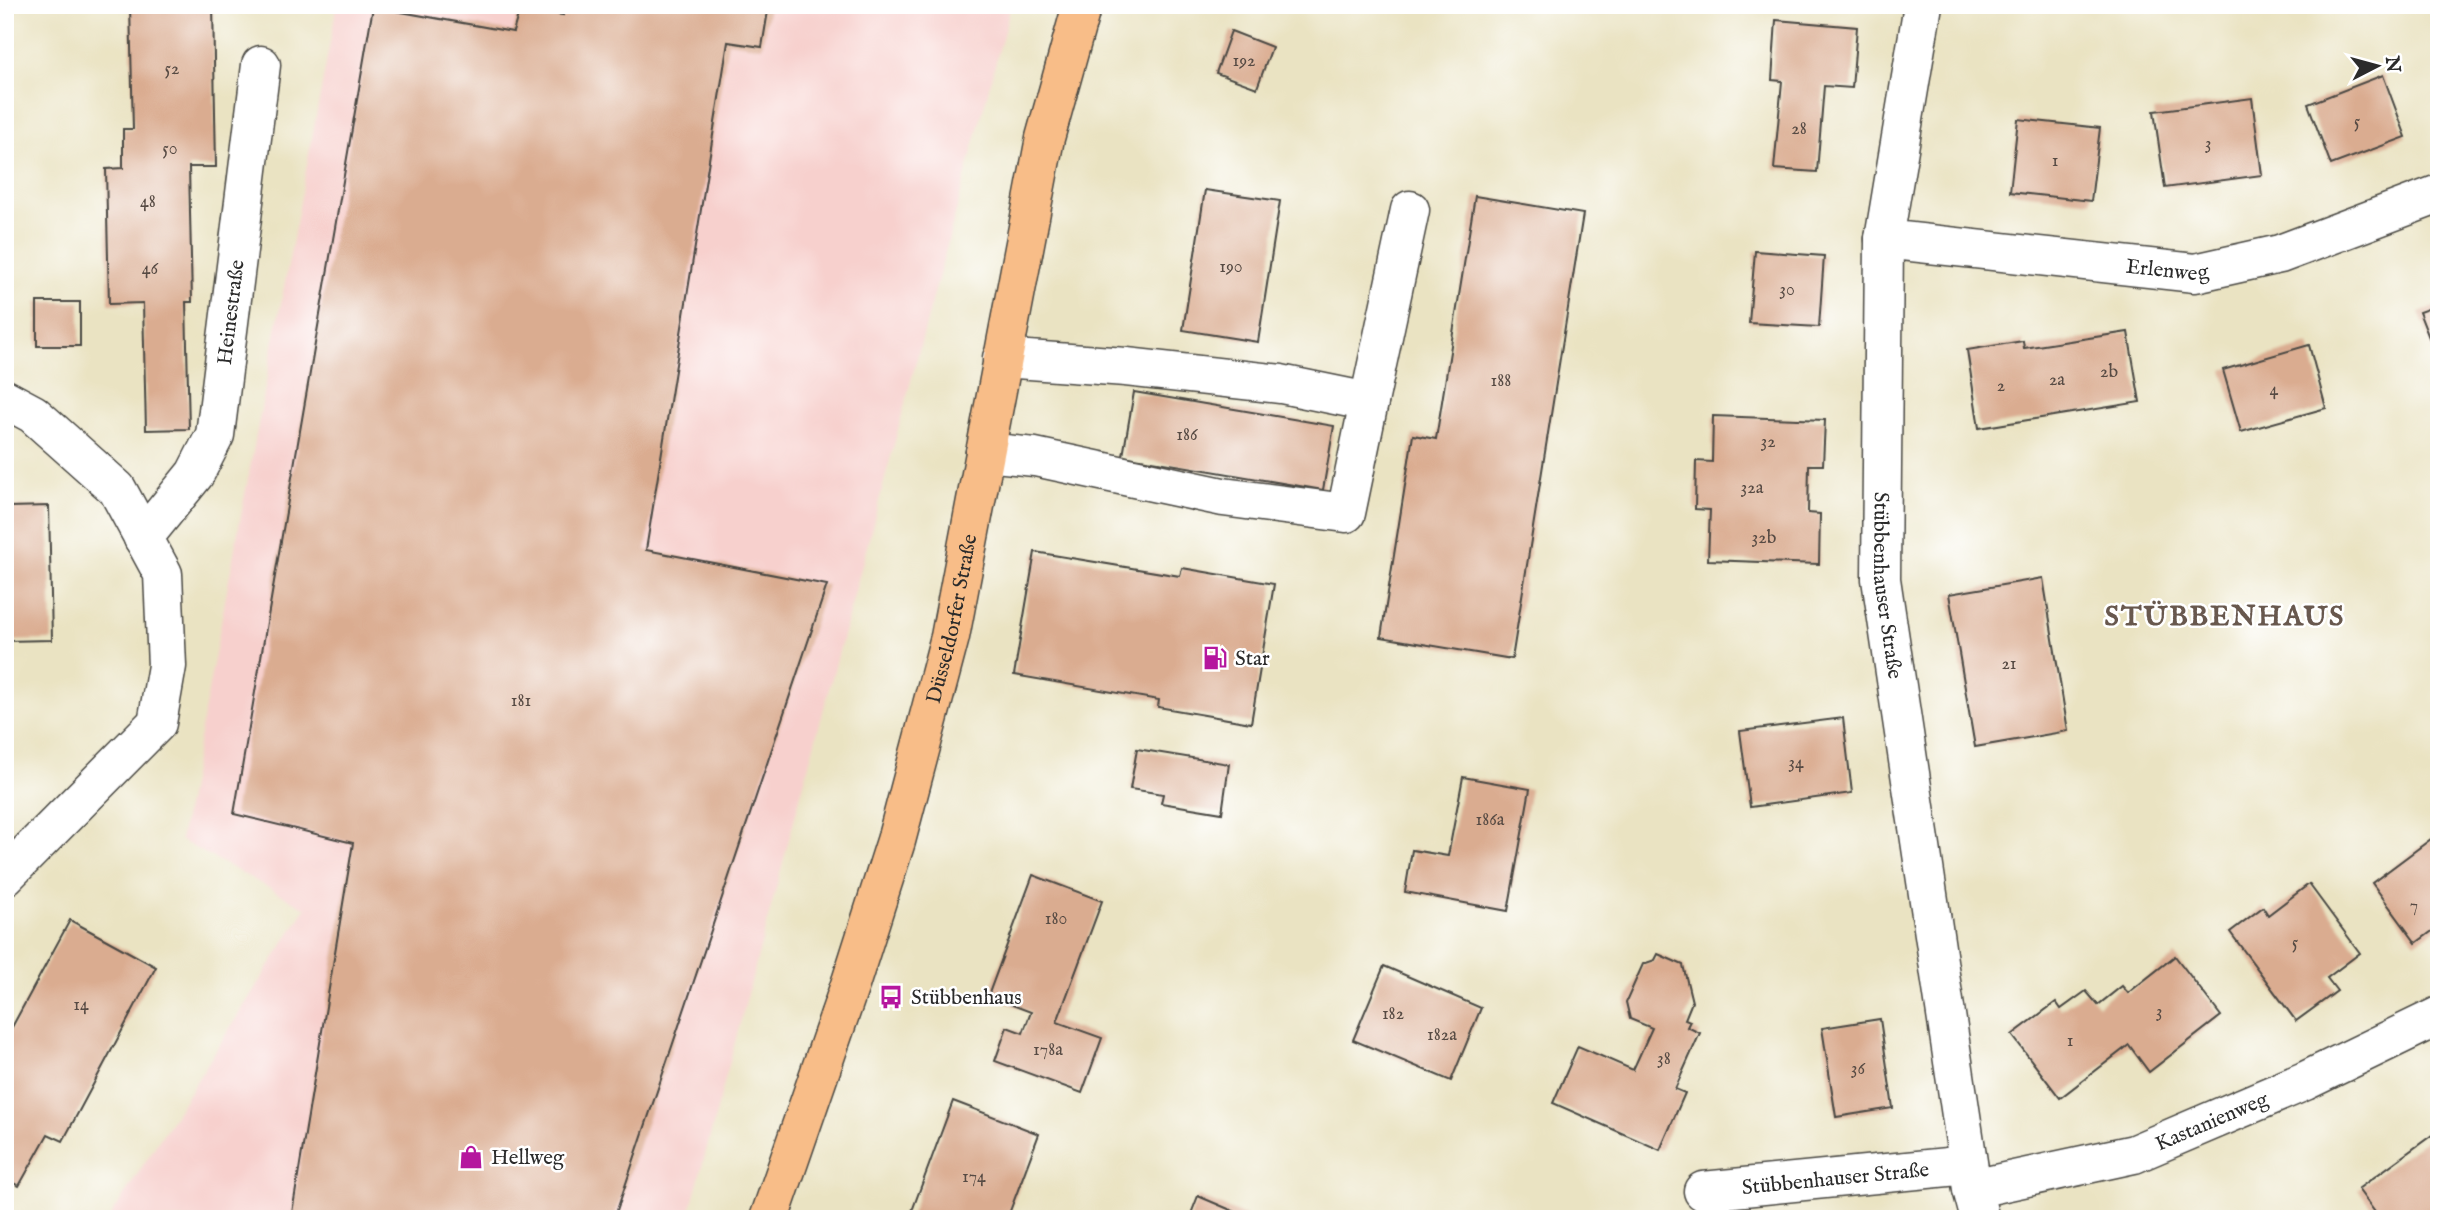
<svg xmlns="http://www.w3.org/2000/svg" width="2444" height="1224" font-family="'IM FELL English',serif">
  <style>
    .built { fill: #f7d0cd }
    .building { fill: #daac90 }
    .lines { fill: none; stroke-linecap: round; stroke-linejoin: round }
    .minor-casing { stroke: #484742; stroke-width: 41 }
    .major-casing { stroke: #484742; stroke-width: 41 }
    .minor { stroke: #fff; stroke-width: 38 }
    .major { stroke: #f8bd88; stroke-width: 38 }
    .labels { text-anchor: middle; stroke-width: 5; stroke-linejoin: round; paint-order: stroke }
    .number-label { font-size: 18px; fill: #574b44 }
    .street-label { font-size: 21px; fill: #2b2b2b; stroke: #fff }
    .poi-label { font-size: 21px; fill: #2b2b2b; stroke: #fff; text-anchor: start }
    .district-label { font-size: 28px; font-weight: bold; letter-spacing: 2px; fill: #68584e; stroke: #fff }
  </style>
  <rect width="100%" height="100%" fill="#fff"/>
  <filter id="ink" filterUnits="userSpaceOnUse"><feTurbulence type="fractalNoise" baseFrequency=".0143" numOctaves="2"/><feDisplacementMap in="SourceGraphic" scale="14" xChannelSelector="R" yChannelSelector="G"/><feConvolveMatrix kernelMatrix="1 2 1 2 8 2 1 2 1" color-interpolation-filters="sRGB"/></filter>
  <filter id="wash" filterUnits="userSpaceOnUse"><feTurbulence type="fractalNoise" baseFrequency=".00686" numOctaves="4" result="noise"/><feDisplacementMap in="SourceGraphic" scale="28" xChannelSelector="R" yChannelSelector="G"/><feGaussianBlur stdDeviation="1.57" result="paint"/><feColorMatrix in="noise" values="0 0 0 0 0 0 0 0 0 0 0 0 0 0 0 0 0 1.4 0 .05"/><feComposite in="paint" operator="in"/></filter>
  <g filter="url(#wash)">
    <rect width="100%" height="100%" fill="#eae3c2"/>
    <path class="built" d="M 337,5 L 1011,5 L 688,1219 L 109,1219 L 306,908 L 180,840 Z"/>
    <g id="blocks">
      <g class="building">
        <path d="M 130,5 L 213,5 L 216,167 L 189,167 L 192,302 L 186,302 L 189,429 L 146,430 L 143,303 L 109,304 L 106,169 L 123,168 L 123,129 L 133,129 Z"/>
        <path d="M 564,5 L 769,5 L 762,47 L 728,42 L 646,550 L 827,585 L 614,1219 L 291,1219 L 353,843 L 234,814 L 373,7 L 513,32 L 520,8 L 563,15 Z"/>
        <path d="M 1776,20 L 1857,27 L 1852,88 L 1824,86 L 1817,172 L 1774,169 L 1782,81 L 1772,80 Z"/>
        <path d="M 1231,31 L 1272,47 L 1257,88 L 1216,73 Z"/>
        <path d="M 2383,75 L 2406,137 L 2331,165 L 2308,104 Z"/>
        <path d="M 2252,98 L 2262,175 L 2165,188 L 2154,111 Z"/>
        <path d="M 2018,119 L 2100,128 L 2091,201 L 2010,192 Z"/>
        <path d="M 1205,190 L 1280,201 L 1258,342 L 1183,330 Z"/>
        <path d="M 1475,196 L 1583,214 L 1512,659 L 1381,637 L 1413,435 L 1436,439 Z"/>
        <path d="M 1755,251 L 1824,256 L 1819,327 L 1749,323 Z"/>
        <rect x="37" y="302" width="43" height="44"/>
        <path d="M 2439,305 L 2439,363 L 2419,312 Z"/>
        <path d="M 2128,332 L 2140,402 L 1979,428 L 1967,350 L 2023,341 L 2024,348 Z"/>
        <path d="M 2309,345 L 2326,408 L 2241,432 L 2223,370 Z"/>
        <path d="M 1134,392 L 1334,426 L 1323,490 L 1123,456 Z"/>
        <path d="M 1713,416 L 1825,420 L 1823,465 L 1809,465 L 1808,513 L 1820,514 L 1819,564 L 1708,560 L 1710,510 L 1695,509 L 1696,461 L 1712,462 Z"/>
        <path d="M 49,506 L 52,640 L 5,641 L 5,573 L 11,573 L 9,507 Z"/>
        <path d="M 1035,552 L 1180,576 L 1182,568 L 1274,584 L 1251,723 L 1158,707 L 1159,700 L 1014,675 Z"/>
        <path d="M 2043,578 L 2068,731 L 1975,747 L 1949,594 Z"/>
        <path d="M 1843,718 L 1852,793 L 1750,807 L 1740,731 Z"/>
        <path d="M 1137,749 L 1229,764 L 1222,813 L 1161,803 L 1163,794 L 1130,789 Z"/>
        <path d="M 1463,777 L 1530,789 L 1508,911 L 1405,892 L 1412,850 L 1448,856 Z"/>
        <path d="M 2439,833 L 2439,926 L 2416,943 L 2372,883 Z"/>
        <path d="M 1033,875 L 1102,901 L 1057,1022 L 1102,1038 L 1082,1093 L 995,1061 L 1007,1027 L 1023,1033 L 1031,1012 L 988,996 Z"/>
        <path d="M 2309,884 L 2360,953 L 2327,978 L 2337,991 L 2296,1021 L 2230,932 L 2263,907 L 2268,915 Z"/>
        <path d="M 70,920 L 156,967 L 63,1141 L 48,1134 L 19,1186 L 5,1179 L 5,1040 Z"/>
        <path d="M 1658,954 L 1683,965 L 1692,1002 L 1685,1019 L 1690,1021 L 1687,1027 L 1700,1033 L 1675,1089 L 1685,1093 L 1660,1150 L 1553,1103 L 1578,1046 L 1633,1070 L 1652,1028 L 1630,1019 L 1626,1002 L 1643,964 L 1655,960 Z"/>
        <path d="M 2175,956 L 2221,1016 L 2149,1072 L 2129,1045 L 2060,1098 L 2012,1035 L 2056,1002 L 2061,1009 L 2086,991 L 2098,1005 L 2122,986 L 2128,993 Z"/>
        <path d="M 1384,966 L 1481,1008 L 1451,1081 L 1353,1040 Z"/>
        <path d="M 1880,1019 L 1893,1108 L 1836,1117 L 1822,1028 Z"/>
        <path d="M 953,1101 L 1039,1134 L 1007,1219 L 909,1219 Z"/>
        <path d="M 2439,1130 L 2439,1219 L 2380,1219 L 2358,1189 Z"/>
        <path d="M 1198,1196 L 1252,1219 L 1189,1219 Z"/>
      </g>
    </g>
  </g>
  <g filter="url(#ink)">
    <use href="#blocks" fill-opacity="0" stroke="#484742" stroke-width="2"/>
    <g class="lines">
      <g class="minor-casing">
        <g id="minor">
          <path id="s1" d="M 1923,5 L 1884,239 L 1881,579 L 1972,1189 L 1980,1219"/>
          <path id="s2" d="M 1884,239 L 2195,273 L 2280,254 L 2439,194"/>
          <path d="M 5,399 L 33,414 L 117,489 L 163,574 L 167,666 L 157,723 L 5,876"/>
          <path d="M 1369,402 L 1410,210"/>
          <path d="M 985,452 L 1035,457 L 1223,497 L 1346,513 L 1369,402 L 1281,384 L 1126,367 L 1002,358"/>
          <path id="s3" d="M 143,538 L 195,474 L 215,435 L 261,65"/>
          <path id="s4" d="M 1972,1189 L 2134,1154 L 2305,1081 L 2439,1016"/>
          <path id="s5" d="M 1703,1191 L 1968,1165"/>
        </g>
      </g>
      <g class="major-casing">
        <g id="major">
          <path id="s6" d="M 769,1219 L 851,982 L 896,841 L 950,637 L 1045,138 L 1082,5"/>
        </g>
      </g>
      <use href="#minor" class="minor"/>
      <use href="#major" class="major"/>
    </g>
  </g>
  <defs>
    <g id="fuel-bare" transform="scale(1.89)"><path d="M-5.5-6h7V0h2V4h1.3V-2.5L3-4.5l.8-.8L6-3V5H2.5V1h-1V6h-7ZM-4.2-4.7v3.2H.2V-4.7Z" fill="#b5179e" stroke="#fff" stroke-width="2.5" paint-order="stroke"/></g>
    <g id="bus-bare" transform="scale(1.89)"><path d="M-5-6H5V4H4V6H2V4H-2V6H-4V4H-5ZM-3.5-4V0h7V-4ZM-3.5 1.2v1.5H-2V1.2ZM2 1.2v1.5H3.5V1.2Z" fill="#b5179e" stroke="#fff" stroke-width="2.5" paint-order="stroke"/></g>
    <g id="shop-bare" transform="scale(1.89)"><path d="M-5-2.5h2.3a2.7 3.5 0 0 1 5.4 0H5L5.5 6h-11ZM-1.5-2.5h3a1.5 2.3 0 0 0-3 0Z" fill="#b5179e" stroke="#fff" stroke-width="2.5" paint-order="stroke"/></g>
  </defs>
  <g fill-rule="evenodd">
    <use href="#fuel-bare" x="1215" y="658"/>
    <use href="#bus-bare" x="891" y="997"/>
    <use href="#shop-bare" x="471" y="1157"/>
  </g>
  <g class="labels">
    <g class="number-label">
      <text x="1244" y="66">192</text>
      <text x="172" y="74">52</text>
      <text x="2357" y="127">5</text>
      <text x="1799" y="134">28</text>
      <text x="2208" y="149">3</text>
      <text x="170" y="154">50</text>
      <text x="2055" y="166">1</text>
      <text x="148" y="207">48</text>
      <text x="1231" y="272">190</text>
      <text x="150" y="274">46</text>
      <text x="1787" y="295">30</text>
      <text x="2109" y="377">2b</text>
      <text x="2057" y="385">2a</text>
      <text x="1501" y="386">188</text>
      <text x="2001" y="391">2</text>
      <text x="2274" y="395">4</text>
      <text x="1187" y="440">186</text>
      <text x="1768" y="447">32</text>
      <text x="1752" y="493">32a</text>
      <text x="1764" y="543">32b</text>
      <text x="2009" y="669">21</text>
      <text x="521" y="706">181</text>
      <text x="1796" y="768">34</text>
      <text x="1490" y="825">186a</text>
      <text x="2414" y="911">7</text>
      <text x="1056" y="924">180</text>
      <text x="2295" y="948">5</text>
      <text x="81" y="1010">14</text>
      <text x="2159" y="1017">3</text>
      <text x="1393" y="1019">182</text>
      <text x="1442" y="1040">182a</text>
      <text x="2070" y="1046">1</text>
      <text x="1048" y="1055">178a</text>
      <text x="1664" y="1064">38</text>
      <text x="1858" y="1074">36</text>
      <text x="974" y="1182">174</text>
    </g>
    <g class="street-label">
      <text dy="7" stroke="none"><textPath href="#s2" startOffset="285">Erlenweg</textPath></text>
      <text dy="7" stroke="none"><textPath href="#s3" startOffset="250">Heinestraße</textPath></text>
      <text dy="7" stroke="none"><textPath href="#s1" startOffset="584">Stübbenhauser Straße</textPath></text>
      <text dy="7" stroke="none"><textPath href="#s6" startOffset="628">Düsseldorfer Straße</textPath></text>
      <text dy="7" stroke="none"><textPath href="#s4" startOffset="250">Kastanienweg</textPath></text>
      <text dy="7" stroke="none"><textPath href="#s5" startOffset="133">Stübbenhauser Straße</textPath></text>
    </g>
    <g class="poi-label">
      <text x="1235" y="665">Star</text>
      <text x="911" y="1004">Stübbenhaus</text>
      <text x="491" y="1164">Hellweg</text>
    </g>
    <g class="district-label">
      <text x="2225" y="625">STÜBBENHAUS</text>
    </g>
  </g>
  <rect width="2444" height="1224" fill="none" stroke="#fff" stroke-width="28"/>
  <g transform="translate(2377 66) rotate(84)" stroke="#ffffff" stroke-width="5" paint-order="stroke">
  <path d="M0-5L12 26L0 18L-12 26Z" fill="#2b2b2b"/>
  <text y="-10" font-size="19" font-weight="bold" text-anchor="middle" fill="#2b2b2b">N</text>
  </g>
</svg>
